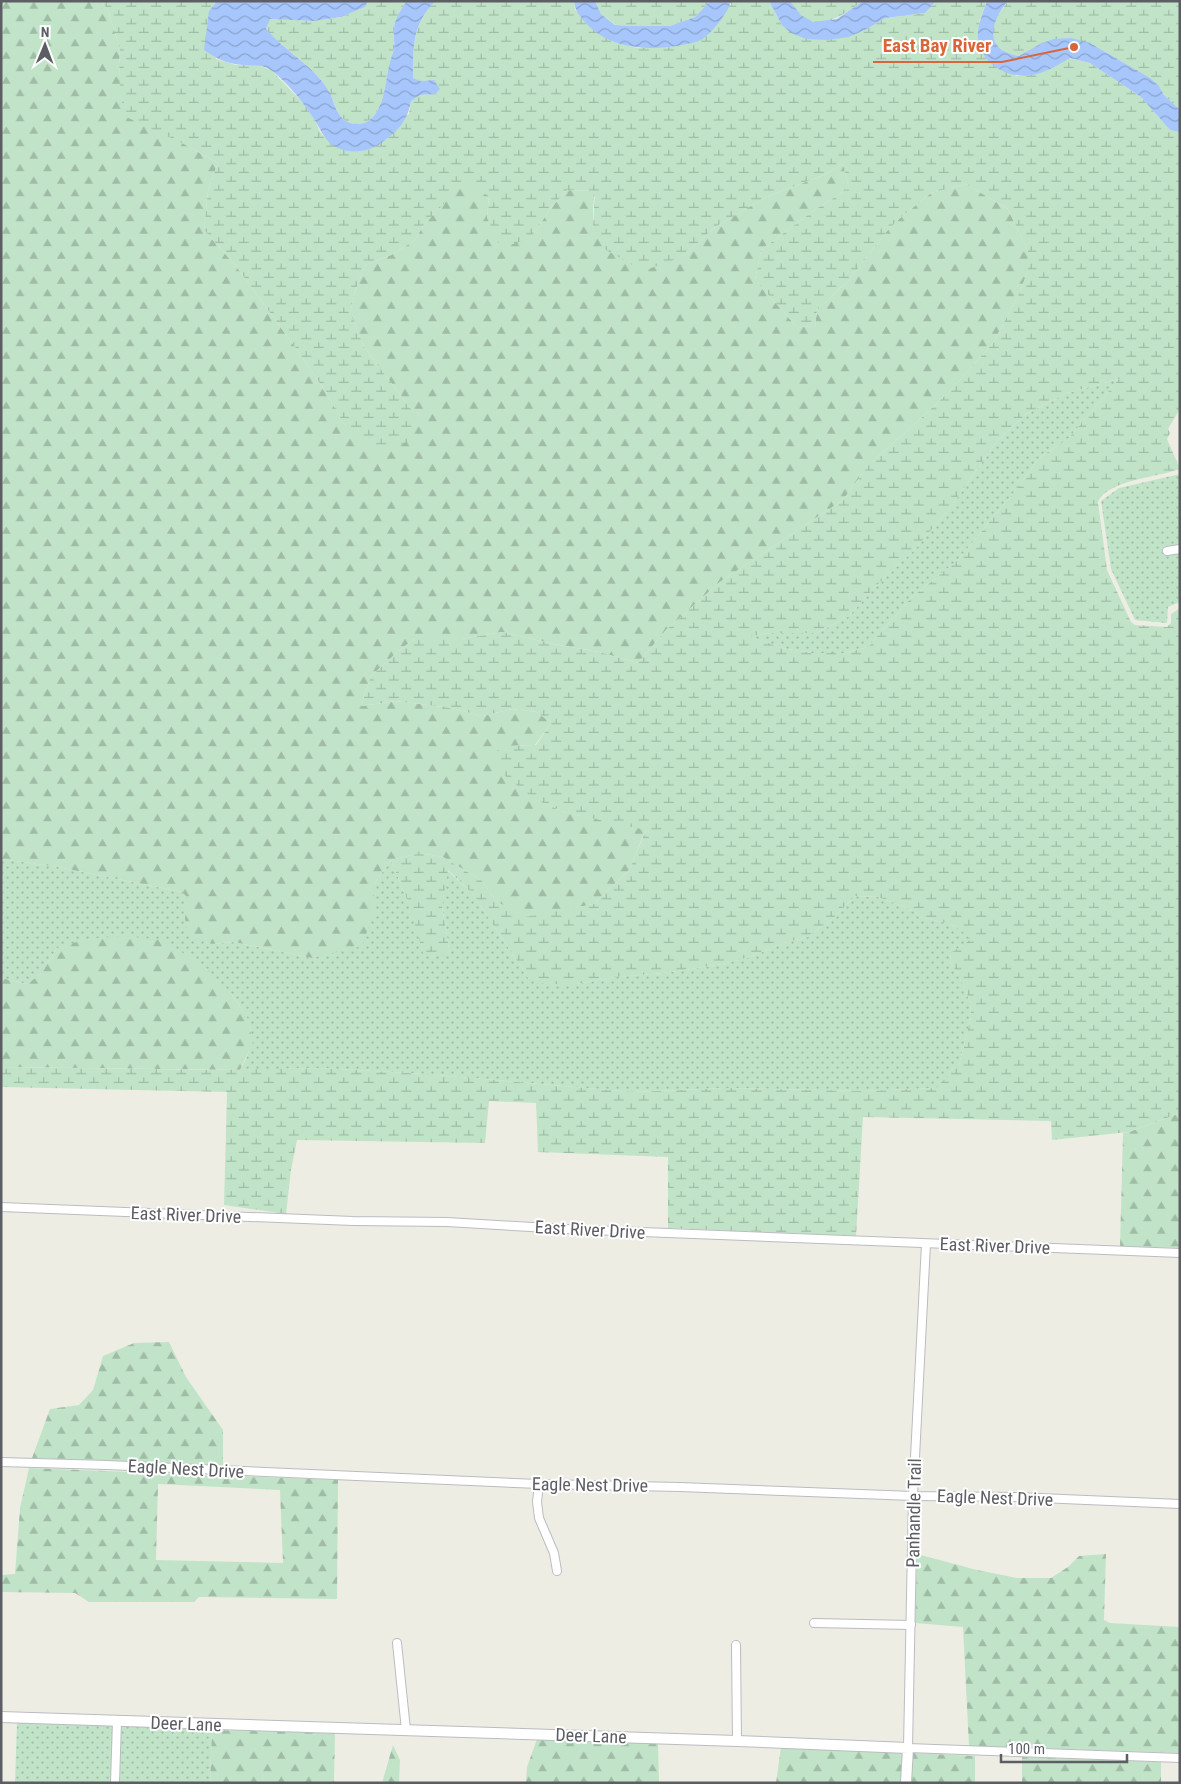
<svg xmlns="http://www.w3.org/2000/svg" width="1181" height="1784" font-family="'Roboto Condensed',sans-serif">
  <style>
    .grass { fill: url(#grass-dots) }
    .forest { fill: url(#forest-firs); fill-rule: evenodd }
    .wetland { fill: url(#wetland-marsh); fill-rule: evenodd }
    .water { fill: url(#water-waves) }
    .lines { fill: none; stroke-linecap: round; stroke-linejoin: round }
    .minor-casing { stroke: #bbbcc2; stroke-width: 10 }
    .tertiary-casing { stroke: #bbbcc2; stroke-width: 12 }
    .minor { stroke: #fff; stroke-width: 8 }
    .tertiary { stroke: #fff; stroke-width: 10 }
    .labels { text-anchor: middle; stroke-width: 4; stroke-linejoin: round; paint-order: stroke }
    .street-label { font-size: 18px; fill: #5c5e64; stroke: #fff }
    .leader { fill: none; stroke: #da6539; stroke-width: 2 }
    .callout-dot { fill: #da6539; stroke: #fff; stroke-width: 2 }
    .callout-label { font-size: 19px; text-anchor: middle; font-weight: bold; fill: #da6539; stroke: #fff; stroke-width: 4; stroke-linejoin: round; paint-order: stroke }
  </style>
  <defs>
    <pattern id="grass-dots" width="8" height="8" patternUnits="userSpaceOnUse" patternTransform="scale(1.25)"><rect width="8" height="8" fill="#c1e4c8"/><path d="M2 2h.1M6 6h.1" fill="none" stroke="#a0bca6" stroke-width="1.8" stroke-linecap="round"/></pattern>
    <pattern id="forest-firs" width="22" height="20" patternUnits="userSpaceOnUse" patternTransform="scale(1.25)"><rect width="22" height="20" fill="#c1e4c8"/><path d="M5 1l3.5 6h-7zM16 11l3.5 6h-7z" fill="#a0bca6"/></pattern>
    <pattern id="wetland-marsh" width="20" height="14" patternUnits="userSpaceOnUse" patternTransform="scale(1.25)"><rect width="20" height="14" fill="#c1e4c8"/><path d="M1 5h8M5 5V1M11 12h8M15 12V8" fill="none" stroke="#a0bca6"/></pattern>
    <pattern id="water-waves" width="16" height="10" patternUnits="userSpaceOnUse" patternTransform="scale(1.25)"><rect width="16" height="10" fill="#a7c6fb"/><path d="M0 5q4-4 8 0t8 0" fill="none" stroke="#8ba4cf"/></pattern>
  </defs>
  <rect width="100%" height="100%" fill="#eeede4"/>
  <g class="grass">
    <path d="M 1119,379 L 1068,439 L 1040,457 L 1015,491 L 958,560 L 911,598 L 868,647 L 844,653 L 812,653 L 781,648 L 749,636 L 771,633 L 817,633 L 849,616 L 874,588 L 916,548 L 950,508 L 997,441 L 1026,414 L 1067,393 Z"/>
    <path d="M 1180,474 L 1180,602 L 1168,607 L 1167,623 L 1135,620 L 1111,569 L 1101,501 L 1119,488 Z"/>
    <path d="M 1,859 L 58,867 L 182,892 L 188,897 L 185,919 L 212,944 L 234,942 L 312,958 L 374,912 L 374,884 L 391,860 L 408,902 L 450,955 L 442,906 L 447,870 L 472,893 L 529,979 L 576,984 L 616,977 L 665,973 L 722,964 L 750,957 L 784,943 L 807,937 L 831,920 L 855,896 L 878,897 L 915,911 L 919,917 C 938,921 960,923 971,940 L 951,953 L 950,961 L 963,984 L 970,1002 L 971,1017 L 959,1065 L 937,1088 L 865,1091 L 725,1088 L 634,1092 L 425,1074 L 320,1068 L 240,1070 C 260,1036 251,1023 231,993 L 57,948 L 41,974 L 27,984 L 1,978 Z"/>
    <path d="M 17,1722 L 113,1725 L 111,1783 L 15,1783 Z"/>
    <path d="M 121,1726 L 212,1730 L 210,1783 L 119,1783 Z"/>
  </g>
  <g class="forest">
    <path d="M 1,1 L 101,1 L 108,10 L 120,49 L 119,78 L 184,144 L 218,163 L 208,190 L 204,230 L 236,266 L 295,347 L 323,388 L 346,427 L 414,413 L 364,347 L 350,313 L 355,292 L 365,265 L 391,255 L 415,240 L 423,226 L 464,181 L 489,196 L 487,218 L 531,238 L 550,209 L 567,190 L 595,191 L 593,208 L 593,227 L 682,257 L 715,227 L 766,197 L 824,175 L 843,164 L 849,188 L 813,211 L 761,250 L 755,280 L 796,326 L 815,327 L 817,310 L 849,280 L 887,231 L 900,218 L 931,193 L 966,184 L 1008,209 L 1028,251 L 1028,271 L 1018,296 L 993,343 L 950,391 L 905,433 L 870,463 L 843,500 L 720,582 L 666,630 L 638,663 L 599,652 L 554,644 L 502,632 L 461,639 L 415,639 L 402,648 L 371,676 L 361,706 L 396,701 L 451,708 L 482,716 L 512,709 L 537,712 L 551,723 L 535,745 L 508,746 L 536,800 L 567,813 L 646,829 L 629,870 L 594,904 L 525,918 L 496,901 L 482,881 L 443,857 L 420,853 L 391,860 L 374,884 L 374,912 L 362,946 L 312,958 L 234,942 L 212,944 L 188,935 L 185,919 L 187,897 L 182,892 L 58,867 L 1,859 Z"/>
    <path d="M 124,936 L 161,940 L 203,965 L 231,993 L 248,1019 L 253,1042 L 240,1070 L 1,1067 L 1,978 L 27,984 L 41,974 L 57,948 L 86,939 Z"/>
    <path d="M 1180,1113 L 1180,1248 L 1120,1246 L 1123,1133 L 1129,1132 Z"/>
    <path d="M 169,1342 L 186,1377 L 223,1430 L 223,1466 L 32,1458 L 50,1409 L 79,1405 L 93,1390 L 103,1356 L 134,1343 Z"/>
    <path d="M 29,1468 L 338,1480 L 337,1599 L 199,1597 L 194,1602 L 89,1602 L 75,1593 L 1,1592 L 1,1575 L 15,1574 L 20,1508 ZM 158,1484 L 280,1490 L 283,1563 L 156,1560 Z"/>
    <path d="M 917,1554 L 977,1570 L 1017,1578 L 1051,1578 L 1068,1567 L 1079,1556 L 1106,1554 L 1104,1620 L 1110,1623 L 1180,1627 L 1180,1753 L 969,1746 L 963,1627 L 915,1623 Z"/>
    <path d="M 212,1730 L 335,1733 L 334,1783 L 210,1783 Z"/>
    <path d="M 537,1739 L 658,1743 L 659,1783 L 526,1783 L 527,1767 Z"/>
    <path d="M 393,1745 L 400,1760 L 399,1783 L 382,1783 Z"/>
    <path d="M 781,1747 L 903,1753 L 902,1783 L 776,1783 Z"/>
    <path d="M 912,1753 L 975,1756 L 975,1783 L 910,1783 Z"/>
    <path d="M 1022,1757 L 1161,1762 L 1161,1783 L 1022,1783 Z"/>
  </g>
  <g class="wetland">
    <path d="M 101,1 L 217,1 L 209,11 L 216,59 L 236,65 L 257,65 L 271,70 L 305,105 L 316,122 L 320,132 L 332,145 L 409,114 L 411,101 L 419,95 L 435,94 L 434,80 L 420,81 L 412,78 C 413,49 413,22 436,1 L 574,1 L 575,10 L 612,41 L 637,48 L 672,47 L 731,5 L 731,1 L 769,1 L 782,25 L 869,28 L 885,18 L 925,13 L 936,1 L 987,1 L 979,22 L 1016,76 C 1038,75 1052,68 1070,58 L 1090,63 L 1141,97 L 1170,130 L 1180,132 L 1180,409 L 1168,429 L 1170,433 L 1167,439 L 1180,469 C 1159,477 1107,480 1098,502 L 1107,570 L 1131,622 L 1135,625 L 1167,627 L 1171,623 L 1171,614 L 1180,608 L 1180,1113 L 1129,1132 L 1052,1140 L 1051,1121 L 863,1117 L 856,1236 L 668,1228 L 668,1157 L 538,1152 L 536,1103 L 489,1101 L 485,1143 L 297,1140 L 291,1170 L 286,1214 L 224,1205 L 227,1092 L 1,1087 L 1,1067 L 221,1070 L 320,1068 L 425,1074 L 634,1092 L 725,1088 L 865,1091 L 936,1088 L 959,1065 L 971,1017 L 970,1002 L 963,984 L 950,961 L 951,953 L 970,940 C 960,923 938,921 919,917 L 915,911 L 878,897 L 855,896 L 831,920 L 807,937 L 784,943 L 750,957 L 722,964 L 665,973 L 616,977 L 576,984 L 545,984 L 529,979 L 472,893 L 448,870 L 442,906 L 450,955 L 424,956 L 408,902 L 391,860 L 420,853 L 443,857 L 482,881 L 496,901 L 525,917 L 594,904 L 629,870 L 646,830 L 567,813 L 536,800 L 506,777 L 491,753 L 508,746 L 536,745 L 551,723 L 537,712 L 512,709 L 482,716 L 451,708 L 396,701 L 361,706 L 371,676 L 402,648 L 415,639 L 461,639 L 502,632 L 554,644 L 599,652 L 638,663 L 666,630 L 720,582 L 843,500 L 870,463 L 905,433 L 950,391 L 993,343 L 1018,296 L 1028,271 L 1028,251 L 1008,209 L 966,184 L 931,193 L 900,218 L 887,231 L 849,280 L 817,310 L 815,327 L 796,326 L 755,280 L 761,250 L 813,211 L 849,188 L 843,164 L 824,175 L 766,197 L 715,227 L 682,257 L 643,271 L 606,250 L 593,227 L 595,191 L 567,190 L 550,209 L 531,238 L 501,248 L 487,218 L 489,196 L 464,182 L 423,226 L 415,240 L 391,255 L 365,265 L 355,292 L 350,313 L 364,347 L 414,413 L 413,440 L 378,451 L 346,427 L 323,388 L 295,347 L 236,266 L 204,230 L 208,190 L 218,163 L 184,144 L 124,116 L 119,78 L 120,49 L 108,10 ZM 1119,379 L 1068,439 L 1040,457 L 1015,491 L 958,560 L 911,598 L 868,647 L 844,653 L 812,653 L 781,648 L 750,636 L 771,633 L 817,633 L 849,616 L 874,588 L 916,548 L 950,508 L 997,441 L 1026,414 L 1067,393 Z"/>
    <path d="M 368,1 L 407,1 C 401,9 395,18 394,28 C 393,35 395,41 394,48 C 393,54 390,60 389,66 C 385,83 384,116 364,123 C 358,125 351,124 346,121 C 334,113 334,98 327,88 C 311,64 285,50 266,30 L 269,19 L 314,21 L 341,17 L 365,7 Z"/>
    <path d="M 595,1 L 710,1 L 695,17 L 670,26 L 634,26 L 616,25 L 601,14 Z"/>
    <path d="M 790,1 L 863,1 C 850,10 831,25 813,22 C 803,20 796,9 790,1 Z"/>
    <path d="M 1008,1 L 1180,1 L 1180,110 L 1164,95 L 1159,86 L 1126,64 L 1090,43 L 1029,51 L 1019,56 L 1007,54 L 997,46 L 993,37 L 993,23 Z"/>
  </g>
  <g class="water">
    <path d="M 217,1 L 368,1 L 365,7 L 341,17 L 314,21 L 270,19 L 266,29 C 285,51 311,64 327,88 C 334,98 334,113 346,121 C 351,124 358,125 364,123 C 384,116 385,83 389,66 C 390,60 393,54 394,48 C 395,41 393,35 394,28 C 395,18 401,9 407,1 L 436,1 C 412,23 413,49 413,78 L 420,81 L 434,80 L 440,89 L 435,94 L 420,95 L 411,101 C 407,122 398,131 381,143 C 368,153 345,155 331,144 C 323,137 320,128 314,119 C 303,102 288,83 272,71 C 260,62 247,67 235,64 C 223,62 214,57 204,50 L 209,11 Z"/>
    <path d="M 574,1 L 595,1 L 601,14 L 615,25 L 634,26 L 670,26 L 695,17 L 710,1 L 731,1 C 729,12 711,34 701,40 C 697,42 691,43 687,44 C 652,52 608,50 584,21 C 578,14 575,10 574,1 Z"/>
    <path d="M 769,1 L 790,1 L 801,15 L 813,22 L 837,19 L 863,1 L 936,1 L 925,13 L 885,18 L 869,28 L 849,37 L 827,40 L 806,39 L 791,33 L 782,25 Z"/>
    <path d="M 987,1 L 1008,1 C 989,24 984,50 1019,56 L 1042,43 L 1054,39 L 1071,38 L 1090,43 L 1150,78 L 1159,86 L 1164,95 L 1180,110 L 1180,132 L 1170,130 L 1141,97 L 1090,63 L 1070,58 C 1058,65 1045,73 1032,75 C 1007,79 981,64 978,38 C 977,25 983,13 987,1 Z"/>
  </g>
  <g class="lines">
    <g class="minor-casing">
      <g id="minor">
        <path d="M 1167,551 L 1180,549"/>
        <path d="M 1,1207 L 353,1221 L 447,1222 L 565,1229 L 1180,1253"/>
        <path d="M 926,1244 L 913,1496 L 908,1748 L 1180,1758"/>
        <path d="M 1,1462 L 107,1465 L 539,1484 L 680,1487 L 913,1496 L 1016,1497 L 1180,1504"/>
        <path d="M 539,1484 L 537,1502 L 539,1518 L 554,1553 L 557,1571"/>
        <path d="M 814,1623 L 911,1625"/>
        <path d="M 397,1643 L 406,1730"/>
        <path d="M 736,1645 L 737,1741"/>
        <path d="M 115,1783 L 117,1721"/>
      </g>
    </g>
    <g class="tertiary-casing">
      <path id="tertiary" d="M 1,1717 L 737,1741 L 908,1748 L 906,1783"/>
    </g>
    <use href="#minor" class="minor"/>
    <use href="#tertiary" class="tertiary"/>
  </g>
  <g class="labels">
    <g class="street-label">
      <text transform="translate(186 1215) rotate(2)" y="6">East River Drive</text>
      <text transform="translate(590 1230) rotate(3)" y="6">East River Drive</text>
      <text transform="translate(995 1246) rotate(2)" y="6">East River Drive</text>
      <text transform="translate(186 1469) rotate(3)" y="6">Eagle Nest Drive</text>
      <text transform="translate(590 1485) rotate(1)" y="6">Eagle Nest Drive</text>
      <text transform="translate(995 1498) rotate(2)" y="6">Eagle Nest Drive</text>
      <text transform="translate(914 1513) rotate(-89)" y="6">Panhandle Trail</text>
      <text transform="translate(186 1724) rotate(2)" y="6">Deer Lane</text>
      <text transform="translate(591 1736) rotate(2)" y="6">Deer Lane</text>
    </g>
  </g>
  <path class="leader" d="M1074 47L1002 62H873"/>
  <circle class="callout-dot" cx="1074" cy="47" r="5"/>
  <g class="callout-label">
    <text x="937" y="52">East Bay River</text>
  </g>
  <rect width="1181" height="1784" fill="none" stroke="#5c5e64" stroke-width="5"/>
  <g transform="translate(45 45) rotate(1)" stroke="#ffffff" stroke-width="4" paint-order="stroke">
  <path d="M0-4L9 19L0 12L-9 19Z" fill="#5c5e64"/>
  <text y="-8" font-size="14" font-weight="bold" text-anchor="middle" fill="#5c5e64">N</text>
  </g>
  <path d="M1001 1754v8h126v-8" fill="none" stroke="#5c5e64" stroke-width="2.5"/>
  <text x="1008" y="1754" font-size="15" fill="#5c5e64" stroke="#ffffff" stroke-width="4" paint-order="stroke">100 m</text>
</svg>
